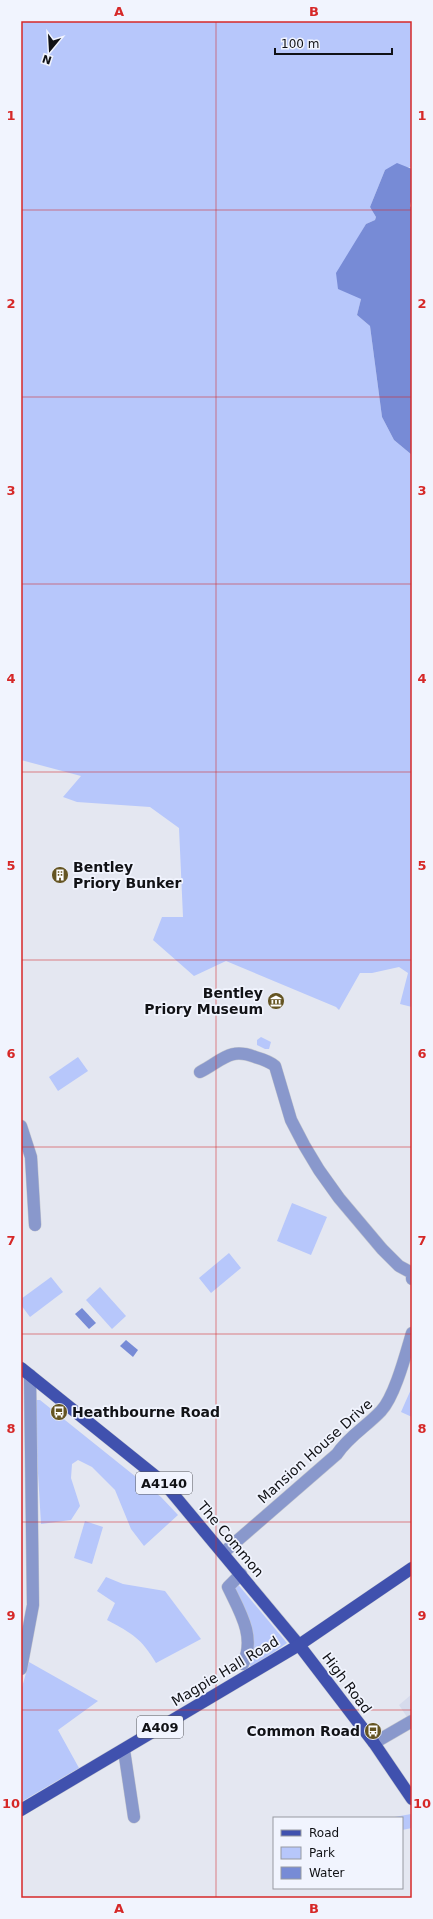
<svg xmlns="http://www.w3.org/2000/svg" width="433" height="1919" font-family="'DejaVu Sans',sans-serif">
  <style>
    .built { fill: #d6dbec }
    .green { fill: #b7c7fb }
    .water { fill: #778bd6 }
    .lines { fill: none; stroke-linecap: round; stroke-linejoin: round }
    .minor-casing { stroke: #c2c5ce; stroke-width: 13 }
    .major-casing { stroke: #c2c5ce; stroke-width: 13 }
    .minor { stroke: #8998cc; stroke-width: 12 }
    .major { stroke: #4051ae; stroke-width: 12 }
    .grid { fill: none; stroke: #d62828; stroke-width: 1; stroke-opacity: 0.55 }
    .labels { text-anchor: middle; stroke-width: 3.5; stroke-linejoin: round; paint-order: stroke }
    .shield { fill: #f1f4fe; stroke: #54565c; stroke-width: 1 }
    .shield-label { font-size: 13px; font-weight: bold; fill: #111216 }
    .poi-label { font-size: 14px; font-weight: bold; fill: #111216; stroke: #f1f4fe; text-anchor: start }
    .street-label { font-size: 14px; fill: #111216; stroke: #f1f4fe }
    .neatline { fill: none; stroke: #d62828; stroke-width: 1.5 }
    .grid-label { font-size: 13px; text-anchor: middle; font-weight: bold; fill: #d62828 }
  </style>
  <rect width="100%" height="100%" fill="#e4e7f1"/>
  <path class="built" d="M 412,1694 L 412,1715 L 407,1717 L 399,1705 Z"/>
  <g class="green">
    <path d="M 21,21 L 412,21 L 412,169 L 411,167 L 385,170 L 370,207 L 376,217 L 375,220 L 366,224 L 354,245 L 361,299 L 357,315 L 370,326 L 382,417 L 394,440 L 412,455 L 412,1007 L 400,1004 L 408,973 L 399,967 L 372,973 L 360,973 L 339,1010 L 336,1007 L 226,961 L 194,976 L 153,940 L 162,917 L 183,917 L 179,828 L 150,807 L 77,802 L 63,797 L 81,776 L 21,760 Z"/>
    <path d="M 261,1037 L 271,1042 L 269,1049 L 265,1049 L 257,1045 L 257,1040 Z"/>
    <path d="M 78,1057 L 88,1071 L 58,1091 L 49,1077 Z"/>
    <path d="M 292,1203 L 327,1217 L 311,1255 L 277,1241 Z"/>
    <path d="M 229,1253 L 241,1268 L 211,1293 L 199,1278 Z"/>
    <path d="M 51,1277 L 63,1292 L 30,1317 L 21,1305 L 21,1299 Z"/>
    <path d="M 100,1287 L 126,1316 L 112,1329 L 86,1300 Z"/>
    <path d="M 412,1387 L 412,1417 L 401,1412 Z"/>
    <path d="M 36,1400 L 40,1400 L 161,1497 L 178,1515 L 144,1546 L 131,1529 L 115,1490 L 92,1467 L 78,1460 L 72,1464 L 71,1478 L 80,1506 L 71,1520 L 41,1524 L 34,1405 Z"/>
    <path d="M 85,1521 L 103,1527 L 92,1564 L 74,1558 Z"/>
    <path d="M 106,1577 L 123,1584 L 165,1591 L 201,1639 L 156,1663 C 141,1638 133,1634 107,1620 L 115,1603 L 97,1591 Z"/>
    <path d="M 236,1582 L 287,1643 L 253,1667 L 250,1666 L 249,1663 L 234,1584 Z"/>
    <path d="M 29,1662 L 98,1701 L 58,1730 L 79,1768 L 21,1802 L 21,1691 Z"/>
    <path d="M 411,1814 L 412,1828 L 402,1830 L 402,1818 L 389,1818 Z"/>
  </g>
  <g class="water">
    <path d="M 397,163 L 412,169 L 412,197 L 410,206 L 412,209 L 412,455 L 394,440 L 382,417 L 370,326 L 357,315 L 361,299 L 338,289 L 336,273 L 366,224 L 375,220 L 376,217 L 370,207 L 385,170 Z"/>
    <path d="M 82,1308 L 96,1323 L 89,1329 L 75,1314 Z"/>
    <path d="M 126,1340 L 138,1350 L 133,1357 L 120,1346 Z"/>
  </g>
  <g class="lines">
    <g class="minor-casing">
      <g id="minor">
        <path d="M 200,1072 C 222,1061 229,1047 255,1057 C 262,1059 269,1061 275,1066 L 291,1120 L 304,1145 L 319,1170 L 339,1198 L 382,1249 L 399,1266 L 412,1273 L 412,1279"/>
        <path d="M 21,1126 L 31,1157 L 35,1225"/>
        <path d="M 223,1553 L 337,1454 C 348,1437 367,1426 381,1411 C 395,1396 406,1353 412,1333"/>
        <path d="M 241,1574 L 228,1587 C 240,1612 256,1637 243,1664"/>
        <path d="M 21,1669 L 33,1605 L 30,1375"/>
        <path d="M 374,1743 L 412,1721"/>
        <path d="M 124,1750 L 134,1817"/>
      </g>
    </g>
    <g class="major-casing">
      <g id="major">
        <path d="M 21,1368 L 164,1483 L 299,1645 L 374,1743 L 412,1799"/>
        <path d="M 21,1810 L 299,1645 L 412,1568"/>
      </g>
    </g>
    <use href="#minor" class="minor"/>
    <use href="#major" class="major"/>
  </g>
  <path class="grid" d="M 216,21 L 216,1898M 21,210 L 412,210M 21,397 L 412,397M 21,584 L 412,584M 21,772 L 412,772M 21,960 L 412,960M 21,1147 L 412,1147M 21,1334 L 412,1334M 21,1522 L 412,1522M 21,1710 L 412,1710"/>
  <defs>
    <g id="building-disc" transform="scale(0.9)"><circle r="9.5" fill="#645422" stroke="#f1f4fe"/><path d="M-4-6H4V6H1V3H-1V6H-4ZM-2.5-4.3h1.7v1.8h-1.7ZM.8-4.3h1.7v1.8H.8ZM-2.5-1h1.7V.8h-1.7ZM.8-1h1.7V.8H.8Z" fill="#fff"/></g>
    <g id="museum-disc" transform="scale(0.9)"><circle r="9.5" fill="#645422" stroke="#f1f4fe"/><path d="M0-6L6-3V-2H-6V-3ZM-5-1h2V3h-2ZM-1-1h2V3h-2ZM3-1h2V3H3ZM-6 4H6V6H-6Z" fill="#fff"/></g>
    <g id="bus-disc" transform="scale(0.9)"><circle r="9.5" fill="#645422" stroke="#f1f4fe"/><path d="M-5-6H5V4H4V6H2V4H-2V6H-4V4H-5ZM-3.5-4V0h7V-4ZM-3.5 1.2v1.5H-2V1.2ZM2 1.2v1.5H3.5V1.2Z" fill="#fff"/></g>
  </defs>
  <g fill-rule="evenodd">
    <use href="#building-disc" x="60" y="875"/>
    <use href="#museum-disc" x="276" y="1001"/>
    <use href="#bus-disc" x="59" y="1412"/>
    <use href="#bus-disc" x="373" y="1731"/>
  </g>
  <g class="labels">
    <g class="shield">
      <rect x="136" y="1472" width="56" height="22" rx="3"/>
      <rect x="137" y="1716" width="46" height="22" rx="3"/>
    </g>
    <g class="shield-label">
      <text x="164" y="1488">A4140</text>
      <text x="160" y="1732">A409</text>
    </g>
    <g class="poi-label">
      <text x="73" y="872">Bentley<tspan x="73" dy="16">Priory Bunker</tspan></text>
      <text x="263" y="998" text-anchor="end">Bentley<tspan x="263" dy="16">Priory Museum</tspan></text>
      <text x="72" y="1417">Heathbourne Road</text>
      <text x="360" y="1736" text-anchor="end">Common Road</text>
    </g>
    <g class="street-label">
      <text transform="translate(315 1451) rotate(-42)" y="5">Mansion House Drive</text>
      <text transform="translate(231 1539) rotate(50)" y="5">The Common</text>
      <text transform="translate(225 1671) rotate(-31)" y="5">Magpie Hall Road</text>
      <text transform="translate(347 1683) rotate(53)" y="5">High Road</text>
    </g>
  </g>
  <rect width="433" height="1919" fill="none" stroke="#f1f4fe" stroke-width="44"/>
  <rect x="273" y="1817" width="130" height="72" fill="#f1f4fe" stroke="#979aa1"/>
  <rect x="281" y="1830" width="20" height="6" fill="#4051ae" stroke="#979aa1"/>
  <text x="309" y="1837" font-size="12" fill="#111216">Road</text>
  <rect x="281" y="1847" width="20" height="12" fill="#b7c7fb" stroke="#979aa1"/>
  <text x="309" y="1857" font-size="12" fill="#111216">Park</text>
  <rect x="281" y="1867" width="20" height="12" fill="#778bd6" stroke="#979aa1"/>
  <text x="309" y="1877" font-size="12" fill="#111216">Water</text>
  <g transform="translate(50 50) rotate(198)" stroke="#f1f4fe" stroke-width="3" paint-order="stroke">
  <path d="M0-3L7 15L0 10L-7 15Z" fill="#111216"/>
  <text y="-6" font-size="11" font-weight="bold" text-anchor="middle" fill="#111216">N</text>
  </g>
  <path d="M275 48v6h117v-6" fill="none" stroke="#111216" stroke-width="2"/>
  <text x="281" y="48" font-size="12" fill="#111216" stroke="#f1f4fe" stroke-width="3" paint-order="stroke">100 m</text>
  <rect x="22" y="22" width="389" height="1875" class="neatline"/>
  <g class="grid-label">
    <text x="119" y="16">A</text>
    <text x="314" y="16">B</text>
    <text x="11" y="120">1</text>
    <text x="422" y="120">1</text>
    <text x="11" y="308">2</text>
    <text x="422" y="308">2</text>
    <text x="11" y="495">3</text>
    <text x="422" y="495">3</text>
    <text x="11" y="683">4</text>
    <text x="422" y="683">4</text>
    <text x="11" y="870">5</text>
    <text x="422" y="870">5</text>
    <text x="11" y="1058">6</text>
    <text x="422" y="1058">6</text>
    <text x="11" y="1245">7</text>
    <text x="422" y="1245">7</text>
    <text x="11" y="1433">8</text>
    <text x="422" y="1433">8</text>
    <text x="11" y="1620">9</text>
    <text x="422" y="1620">9</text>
    <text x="11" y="1808">10</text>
    <text x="422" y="1808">10</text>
    <text x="119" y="1913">A</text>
    <text x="314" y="1913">B</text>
  </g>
</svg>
